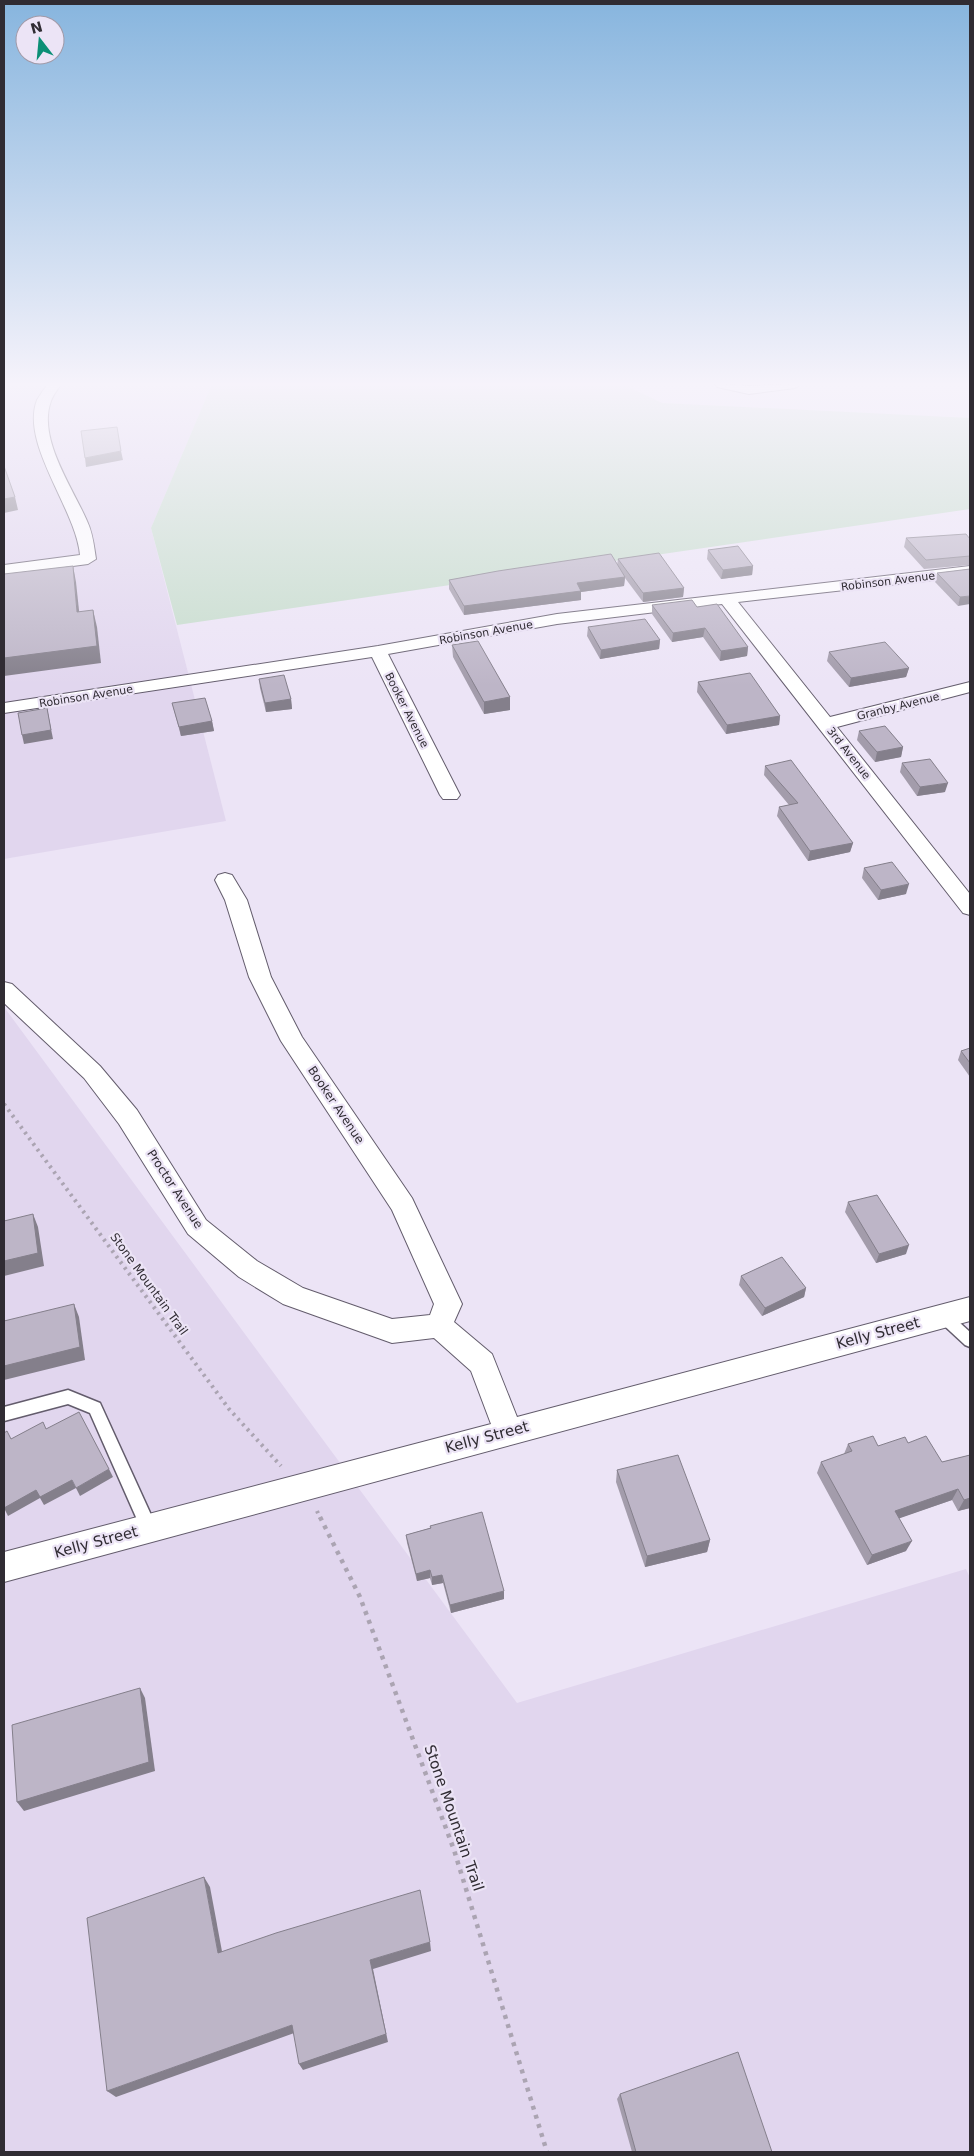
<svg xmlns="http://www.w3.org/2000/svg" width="974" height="2156" font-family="'DejaVu Sans',sans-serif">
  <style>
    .built { fill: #e1d6ee }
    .green { fill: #c6dccc }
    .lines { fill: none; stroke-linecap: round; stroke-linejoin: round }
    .service-casing { stroke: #635c6c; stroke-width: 3 }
    .minor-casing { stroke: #635c6c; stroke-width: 2 }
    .path-far1 { stroke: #aba4b2; stroke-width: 4; stroke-dasharray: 2.5 4.5; stroke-linecap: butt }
    .path { stroke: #aba4b2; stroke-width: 4.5; stroke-dasharray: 4 5.5; stroke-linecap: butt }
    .service { fill: #fff; fill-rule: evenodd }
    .minor { fill: #fff; fill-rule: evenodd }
    .wall { fill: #a39cab }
    .shaded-wall { fill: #847f8b }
    .building { fill: #bdb5c7; stroke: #847f8b }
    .labels { text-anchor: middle; stroke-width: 4.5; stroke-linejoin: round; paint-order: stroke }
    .far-street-label { font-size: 11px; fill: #302c33; stroke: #ece4f6 }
    .street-label { font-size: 12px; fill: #302c33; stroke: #ece4f6 }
    .near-street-label { font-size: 15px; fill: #302c33; stroke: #ece4f6 }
  </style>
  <rect width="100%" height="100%" fill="#ece4f6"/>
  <g class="built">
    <path d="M 4,384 L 212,384 L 151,528 L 226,821 L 4,859 Z"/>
    <path d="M 4,1007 L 517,1703 L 966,1569 L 970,1578 L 970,2152 L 4,2152 Z"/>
  </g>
  <path class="green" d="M 212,384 L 623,384 L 662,403 L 970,418 L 970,509 L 177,625 L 151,528 Z"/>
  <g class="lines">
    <g class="service-casing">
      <g id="service">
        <path d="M 943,1310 L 948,1312 L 970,1332 L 970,1347 L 965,1345 L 938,1320 L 936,1316 L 938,1312 Z"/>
        <path d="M 68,1390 L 100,1403 L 157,1528 L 155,1533 L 149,1536 L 143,1533 L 90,1413 L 68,1404 L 4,1421 L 4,1407 Z"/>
      </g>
    </g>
    <g class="minor-casing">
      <g id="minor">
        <path d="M 48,384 L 61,384 C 58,389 53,395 51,401 C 37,438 73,488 87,521 C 93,534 94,546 96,559 L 88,564 L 4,575 L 4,565 L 80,555 C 76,509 20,444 37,400 C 40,395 44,389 48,384 Z"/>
        <path d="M 715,384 L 749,386 L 802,384 L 795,388 L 749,394 L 717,387 Z"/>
        <path d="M 970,566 L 970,576 L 738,602 L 830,717 L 970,682 L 970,692 L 837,727 L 970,894 L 970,915 L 963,913 L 722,604 L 557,624 L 388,654 L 460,795 L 457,799 L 443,799 L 440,795 L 372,657 L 4,713 L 4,703 L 378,646 L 557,614 Z"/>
        <path d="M 225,873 L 232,875 L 247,900 L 271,977 L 302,1037 L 412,1198 L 462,1304 L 454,1322 L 492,1354 L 517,1417 L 970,1297 L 970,1321 L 4,1582 L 4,1552 L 491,1424 L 471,1371 L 434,1338 L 392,1343 L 283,1304 L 239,1277 L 188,1234 L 119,1124 L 84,1078 L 4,1003 L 4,982 L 12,984 L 100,1066 L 137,1110 L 206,1220 L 257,1261 L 303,1288 L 392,1319 L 430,1315 L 434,1304 L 392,1210 L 281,1041 L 249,977 L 225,900 L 215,880 L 218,875 Z"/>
      </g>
    </g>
    <g class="path-far1">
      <path d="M 4,1104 L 229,1409 L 281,1466"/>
      <path d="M 317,1511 L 320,1518"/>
    </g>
    <path class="path" d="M 320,1517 L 360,1597 L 454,1850 L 547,2152"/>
    <use href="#service" class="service"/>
    <use href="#minor" class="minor"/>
  </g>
  <g class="wall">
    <path d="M 906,538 L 970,539 L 970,565 L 924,569 L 904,547 Z"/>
    <path d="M 708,550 L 753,566 L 752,575 L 721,579 L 707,559 Z"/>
    <path d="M 618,559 L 684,588 L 683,597 L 643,602 L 625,578 L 624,586 L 581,592 L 581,600 L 464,615 L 449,589 L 449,580 L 617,565 Z"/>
    <path d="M 970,569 L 958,606 L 935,582 L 937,573 Z"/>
    <path d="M 652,605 L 697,607 L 748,647 L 747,656 L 720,661 L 703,637 L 672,642 L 652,614 Z"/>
    <path d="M 588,627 L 660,640 L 659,649 L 600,659 L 587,636 Z"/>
    <path d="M 452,645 L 510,697 L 510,710 L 484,714 L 453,657 Z"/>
    <path d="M 829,652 L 909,668 L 906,677 L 849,687 L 827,661 Z"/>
    <path d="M 259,679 L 291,699 L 292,709 L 266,712 L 260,688 Z"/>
    <path d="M 698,682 L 780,716 L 779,725 L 726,734 L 697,692 Z"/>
    <path d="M 172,703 L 212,721 L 214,731 L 181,736 Z"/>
    <path d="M 859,731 L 903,747 L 901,757 L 875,762 L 857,740 Z"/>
    <path d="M 902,763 L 945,792 L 917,796 L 900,772 Z"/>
    <path d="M 765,766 L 853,843 L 850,852 L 808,861 L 777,816 L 779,807 L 789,805 L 764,775 Z"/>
    <path d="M 864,868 L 906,894 L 878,900 L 862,878 Z"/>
    <path d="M 970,1048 L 970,1077 L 958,1060 L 961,1051 Z"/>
    <path d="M 848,1202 L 906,1254 L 876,1263 L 845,1212 Z"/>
    <path d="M 741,1276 L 806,1288 L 804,1297 L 762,1316 L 739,1285 Z"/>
    <path d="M 908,1443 L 942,1462 L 970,1455 L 970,1508 L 958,1511 L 952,1500 L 899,1518 L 906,1551 L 867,1565 L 817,1473 L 821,1462 L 844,1454 L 848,1444 L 878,1446 Z"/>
    <path d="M 617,1470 L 710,1540 L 707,1552 L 645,1567 L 616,1482 Z"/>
    <path d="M 430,1526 L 504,1599 L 451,1613 L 443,1583 L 432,1585 L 430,1578 L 417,1581 L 407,1543 L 406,1535 L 430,1528 Z"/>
    <path d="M 620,2094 L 772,2152 L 632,2152 L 617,2099 Z"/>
  </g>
  <g class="shaded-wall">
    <path d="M 121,451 L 123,460 L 86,467 L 85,458 Z"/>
    <path d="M 15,497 L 18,510 L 4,513 L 4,499 Z"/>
    <path d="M 73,566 L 76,582 L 81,629 L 77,612 Z"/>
    <path d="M 753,566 L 752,575 L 721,579 L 723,570 Z"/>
    <path d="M 625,577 L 624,586 L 581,592 L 581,600 L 464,615 L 464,606 L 577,583 Z"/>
    <path d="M 684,588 L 683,597 L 643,602 L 643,593 Z"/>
    <path d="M 970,596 L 970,604 L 958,606 L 960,597 Z"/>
    <path d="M 93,610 L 97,627 L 101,663 L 4,676 L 4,658 Z"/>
    <path d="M 705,628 L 703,637 L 672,642 L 673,633 Z"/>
    <path d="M 660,640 L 659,649 L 600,659 L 601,650 Z"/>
    <path d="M 748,647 L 747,656 L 720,661 L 721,651 Z"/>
    <path d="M 909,668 L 906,677 L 849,687 L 851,678 Z"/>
    <path d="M 510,697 L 510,710 L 484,714 L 484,702 Z"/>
    <path d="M 291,699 L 292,709 L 266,712 L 265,703 Z"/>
    <path d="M 47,708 L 53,739 L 24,744 L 22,735 Z"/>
    <path d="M 780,716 L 779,725 L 726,734 L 727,725 Z"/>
    <path d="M 212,721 L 214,731 L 181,736 L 179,727 Z"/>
    <path d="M 903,747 L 901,757 L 875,762 L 877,752 Z"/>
    <path d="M 948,783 L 945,792 L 917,796 L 920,787 Z"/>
    <path d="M 853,843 L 850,852 L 808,861 L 810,851 Z"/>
    <path d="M 909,884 L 906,894 L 878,900 L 881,890 Z"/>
    <path d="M 33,1214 L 38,1227 L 44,1266 L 4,1276 L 4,1261 Z"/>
    <path d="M 909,1245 L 906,1254 L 876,1263 L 879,1254 Z"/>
    <path d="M 806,1288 L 804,1297 L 762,1316 L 765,1308 Z"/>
    <path d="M 74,1304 L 79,1317 L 85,1360 L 4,1380 L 4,1366 Z"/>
    <path d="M 109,1469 L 113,1477 L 80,1496 L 76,1488 Z"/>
    <path d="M 72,1480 L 76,1488 L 44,1505 L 40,1498 L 8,1516 L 4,1508 L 4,1506 L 36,1490 Z"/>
    <path d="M 958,1489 L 952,1500 L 889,1522 L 895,1511 Z"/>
    <path d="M 970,1498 L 970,1508 L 958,1511 L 964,1500 Z"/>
    <path d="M 710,1540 L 707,1552 L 645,1567 L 647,1556 Z"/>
    <path d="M 912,1541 L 906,1551 L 867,1565 L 872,1555 Z"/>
    <path d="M 430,1570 L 430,1578 L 417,1581 L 416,1574 Z"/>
    <path d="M 442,1575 L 443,1583 L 432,1585 L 432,1577 Z"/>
    <path d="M 504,1591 L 504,1599 L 451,1613 L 450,1605 Z"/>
    <path d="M 140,1688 L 145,1698 L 155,1771 L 24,1811 L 17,1802 Z"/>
    <path d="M 204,1877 L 210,1887 L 224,1962 L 218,1953 Z"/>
    <path d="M 430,1942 L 431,1951 L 373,1969 L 388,2042 L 303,2070 L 299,2064 L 370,1960 Z"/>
    <path d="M 292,2025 L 297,2032 L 116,2097 L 107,2091 Z"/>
  </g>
  <g class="building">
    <path d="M 117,427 L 121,451 L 85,458 L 81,431 Z"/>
    <path d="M 4,466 L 15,497 L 4,499 Z"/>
    <path d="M 966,534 L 970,539 L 970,556 L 926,560 L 906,538 Z"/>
    <path d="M 738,546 L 753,566 L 723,570 L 708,550 Z"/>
    <path d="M 659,553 L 684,588 L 643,593 L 618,559 Z"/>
    <path d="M 611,554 L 625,577 L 577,583 L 581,591 L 464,606 L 449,580 L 498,571 Z"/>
    <path d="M 73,566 L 77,612 L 93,610 L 97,646 L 4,658 L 4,574 Z"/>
    <path d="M 970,569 L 970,596 L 960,597 L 937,573 Z"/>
    <path d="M 692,600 L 697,607 L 717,604 L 748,647 L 721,651 L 705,628 L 673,633 L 652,605 Z"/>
    <path d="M 645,619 L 660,640 L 601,650 L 588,627 Z"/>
    <path d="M 478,641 L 510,697 L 484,702 L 452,645 Z"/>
    <path d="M 885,642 L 909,668 L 851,678 L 829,652 Z"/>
    <path d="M 750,673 L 780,716 L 727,725 L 698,682 Z"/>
    <path d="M 284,675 L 291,699 L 265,703 L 259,679 Z"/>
    <path d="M 205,698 L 212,721 L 179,727 L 172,703 Z"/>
    <path d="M 47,708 L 51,730 L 22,735 L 18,713 Z"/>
    <path d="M 885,726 L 903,747 L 877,752 L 859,731 Z"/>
    <path d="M 930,759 L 948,783 L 920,787 L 902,763 Z"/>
    <path d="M 791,760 L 853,843 L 810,851 L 779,807 L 798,803 L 765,766 Z"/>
    <path d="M 892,862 L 909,884 L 881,890 L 864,868 Z"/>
    <path d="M 970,1048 L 970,1063 L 961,1051 Z"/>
    <path d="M 877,1195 L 909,1245 L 879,1254 L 848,1202 Z"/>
    <path d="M 33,1214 L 38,1253 L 4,1261 L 4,1221 Z"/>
    <path d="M 782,1257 L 806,1288 L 765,1308 L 741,1276 Z"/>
    <path d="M 74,1304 L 80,1347 L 4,1366 L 4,1321 Z"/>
    <path d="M 79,1412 L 109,1469 L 76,1488 L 72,1480 L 40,1497 L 36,1490 L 4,1508 L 4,1433 L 7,1431 L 11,1439 L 43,1422 L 46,1429 Z"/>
    <path d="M 873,1436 L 878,1446 L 905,1437 L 908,1443 L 926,1436 L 942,1462 L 970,1455 L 970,1498 L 964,1500 L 958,1489 L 895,1511 L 912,1541 L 872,1555 L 821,1462 L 852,1451 L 848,1444 Z"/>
    <path d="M 678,1455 L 710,1540 L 647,1556 L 617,1470 Z"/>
    <path d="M 482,1512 L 504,1591 L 450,1605 L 442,1575 L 432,1577 L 430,1570 L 416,1574 L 406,1535 L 431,1528 L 430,1526 Z"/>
    <path d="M 140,1688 L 149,1762 L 17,1802 L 12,1725 Z"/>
    <path d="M 204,1877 L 218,1953 L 276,1933 L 420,1890 L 430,1942 L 370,1960 L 386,2034 L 299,2064 L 292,2025 L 107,2091 L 87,1918 Z"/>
    <path d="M 738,2052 L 772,2152 L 636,2152 L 620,2094 Z"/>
  </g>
  <linearGradient id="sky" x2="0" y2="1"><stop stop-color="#87b5de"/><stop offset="0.56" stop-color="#f6f3fb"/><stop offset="1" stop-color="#f6f3fb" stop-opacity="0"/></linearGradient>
  <rect width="974" height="686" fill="url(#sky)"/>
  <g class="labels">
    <g class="far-street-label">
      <text transform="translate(888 581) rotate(-7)" y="4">Robinson Avenue</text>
      <text transform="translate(486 632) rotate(-10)" y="4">Robinson Avenue</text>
      <text transform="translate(86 696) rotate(-9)" y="4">Robinson Avenue</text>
      <text transform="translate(898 706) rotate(-14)" y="4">Granby Avenue</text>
      <text transform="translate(407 710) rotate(63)" y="4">Booker Avenue</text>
      <text transform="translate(849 753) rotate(52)" y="4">3rd Avenue</text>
    </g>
    <g class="street-label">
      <text transform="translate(336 1105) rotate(56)" y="4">Booker Avenue</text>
      <text transform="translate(175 1189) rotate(57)" y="4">Proctor Avenue</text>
      <text transform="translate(149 1284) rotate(54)" y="4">Stone Mountain Trail</text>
    </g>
    <g class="near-street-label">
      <text transform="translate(878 1333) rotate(-15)" y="5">Kelly Street</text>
      <text transform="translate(487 1437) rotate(-15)" y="5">Kelly Street</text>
      <text transform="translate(96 1542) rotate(-15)" y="5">Kelly Street</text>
      <text transform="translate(454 1818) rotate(71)" y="5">Stone Mountain Trail</text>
    </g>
  </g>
  <rect width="974" height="2156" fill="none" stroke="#302c33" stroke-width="10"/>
  <g transform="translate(40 40) rotate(344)"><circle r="24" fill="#ece4f6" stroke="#a19aa8"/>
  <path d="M0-4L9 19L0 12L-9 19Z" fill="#0c8f76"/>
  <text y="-8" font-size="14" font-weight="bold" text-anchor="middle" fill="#302c33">N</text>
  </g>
</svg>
